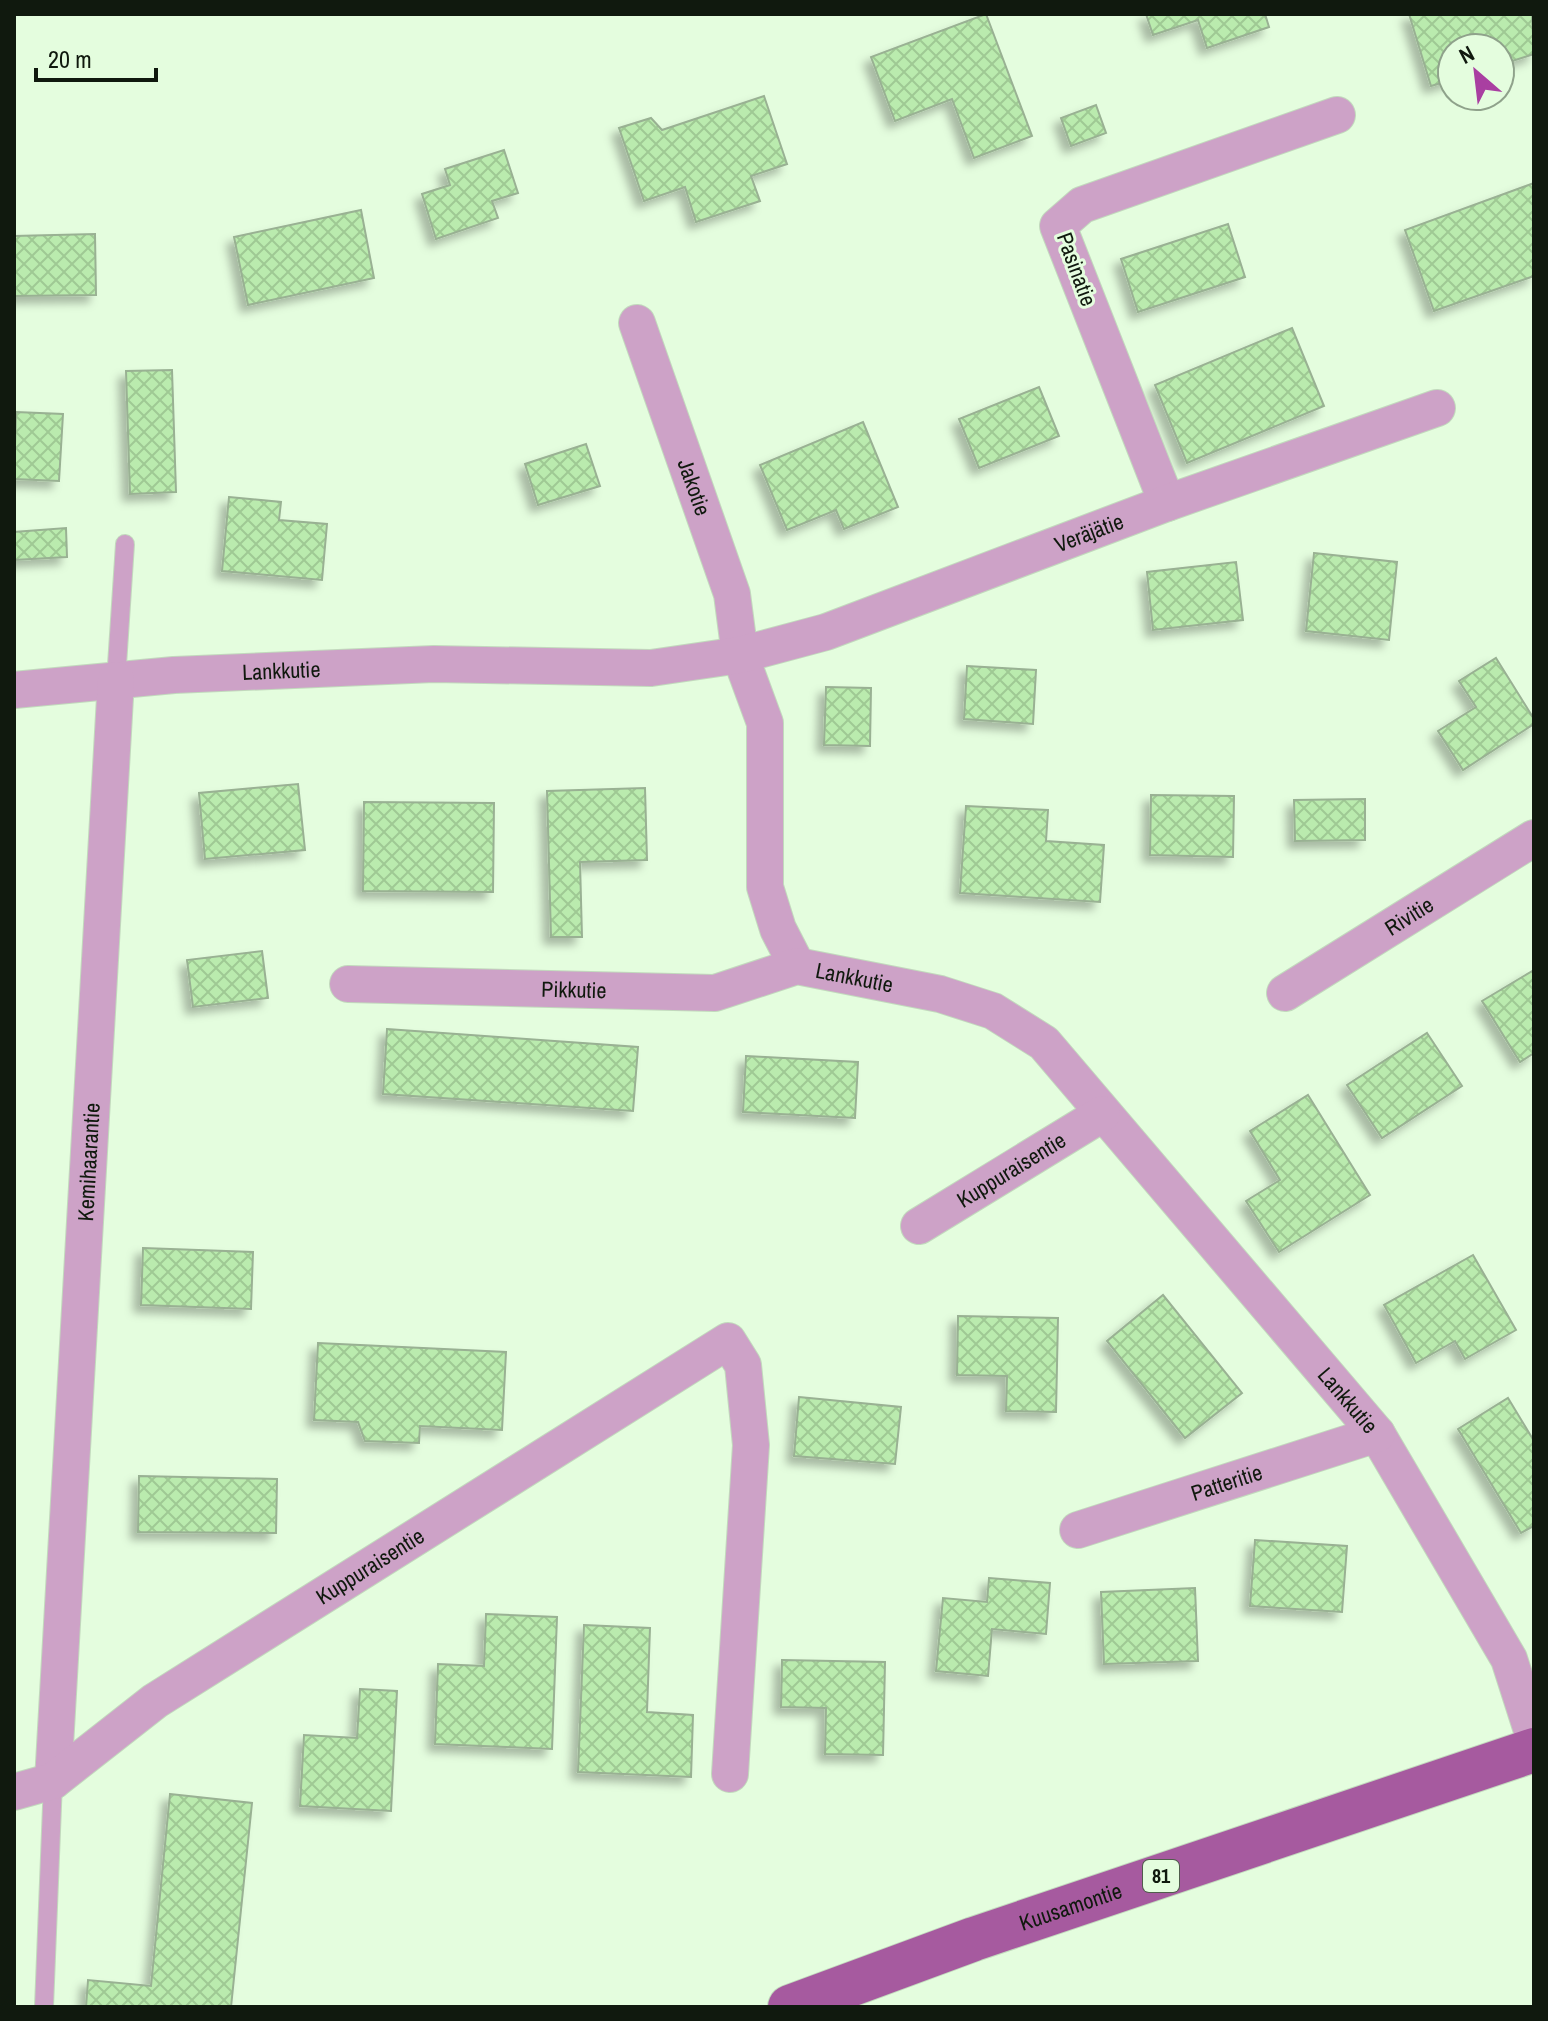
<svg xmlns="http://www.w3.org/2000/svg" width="1548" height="2021" font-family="'Archivo Narrow',sans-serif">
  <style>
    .building { fill: url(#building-cross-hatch); stroke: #99b193; stroke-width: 2; filter: url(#shadow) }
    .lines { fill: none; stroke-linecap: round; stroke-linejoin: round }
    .service-casing { stroke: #c2d9bd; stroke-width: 20 }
    .minor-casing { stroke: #c2d9bd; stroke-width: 38 }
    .primary-casing { stroke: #c2d9bd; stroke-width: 46 }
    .service { stroke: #cda2c7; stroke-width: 18 }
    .minor { stroke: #cda2c7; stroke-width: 36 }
    .primary { stroke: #a65a9f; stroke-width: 44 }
    .labels { text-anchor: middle; stroke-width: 6; stroke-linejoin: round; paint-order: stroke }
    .shield { fill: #e4fdde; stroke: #505d4c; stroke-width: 2 }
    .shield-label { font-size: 20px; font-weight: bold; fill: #10190e }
    .street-label { font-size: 22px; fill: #10190e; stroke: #e4fdde }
  </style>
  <defs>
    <pattern id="building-cross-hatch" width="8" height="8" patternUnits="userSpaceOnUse" patternTransform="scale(2)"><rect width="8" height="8" fill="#baebae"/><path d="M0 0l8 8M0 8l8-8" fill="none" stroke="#9fc994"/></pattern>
    <filter id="shadow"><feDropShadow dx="-7" dy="7" stdDeviation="4" flood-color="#0004"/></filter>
  </defs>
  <rect width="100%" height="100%" fill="#e4fdde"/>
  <g class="building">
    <path d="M 986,14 L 1032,136 L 974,158 L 952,99 L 895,121 L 871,57 Z"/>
    <path d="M 1146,14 L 1265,14 L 1269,27 L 1207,48 L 1198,20 L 1153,35 Z"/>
    <path d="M 1409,14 L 1532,14 L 1534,54 L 1500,65 L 1500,48 L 1452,48 L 1452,80 L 1431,86 Z"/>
    <path d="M 764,96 L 787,164 L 751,176 L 760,201 L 696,222 L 685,187 L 644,201 L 619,128 L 651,118 L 662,130 Z"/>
    <path d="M 1096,105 L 1106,133 L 1071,146 L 1061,118 Z"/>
    <path d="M 504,150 L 518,193 L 492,201 L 498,218 L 436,239 L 422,194 L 450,185 L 445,169 Z"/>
    <path d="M 1534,183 L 1534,276 L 1434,311 L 1405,230 Z"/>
    <path d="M 361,210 L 374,278 L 248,305 L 234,237 Z"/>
    <path d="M 1228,224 L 1245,277 L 1138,312 L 1121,259 Z"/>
    <path d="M 95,234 L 96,295 L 14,296 L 14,236 Z"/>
    <path d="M 1292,328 L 1324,406 L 1187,463 L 1155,385 Z"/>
    <path d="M 172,370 L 176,492 L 130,494 L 126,371 Z"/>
    <path d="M 1039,387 L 1059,436 L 979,468 L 959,419 Z"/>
    <path d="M 16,412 L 63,414 L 59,481 L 14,479 Z"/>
    <path d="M 863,422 L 898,507 L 844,529 L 836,510 L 787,530 L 760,465 Z"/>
    <path d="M 586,444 L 600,486 L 538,505 L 525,464 Z"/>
    <path d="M 229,497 L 281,502 L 279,520 L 327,524 L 322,580 L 222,571 Z"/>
    <path d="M 66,528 L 67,557 L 14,560 L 14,532 Z"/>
    <path d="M 1314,553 L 1397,562 L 1389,640 L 1306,631 Z"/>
    <path d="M 1236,562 L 1243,620 L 1153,630 L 1147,572 Z"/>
    <path d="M 1496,658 L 1534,719 L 1534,724 L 1463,770 L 1438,731 L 1476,707 L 1459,681 Z"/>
    <path d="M 967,666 L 1036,670 L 1033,724 L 964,719 Z"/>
    <path d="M 826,687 L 871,688 L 870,746 L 824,745 Z"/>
    <path d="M 298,784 L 305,850 L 205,859 L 199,793 Z"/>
    <path d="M 645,788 L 647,860 L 580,862 L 582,937 L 551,937 L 547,791 Z"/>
    <path d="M 1151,795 L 1234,796 L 1233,857 L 1150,855 Z"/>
    <path d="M 1365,799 L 1365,840 L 1295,841 L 1294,800 Z"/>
    <path d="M 364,802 L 494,803 L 493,892 L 363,891 Z"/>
    <path d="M 966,806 L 1048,810 L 1046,841 L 1104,845 L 1100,902 L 960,893 Z"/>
    <path d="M 262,951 L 268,998 L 193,1007 L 187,960 Z"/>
    <path d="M 1534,970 L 1534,1053 L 1520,1062 L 1482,1001 Z"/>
    <path d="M 387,1029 L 638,1047 L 633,1111 L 383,1094 Z"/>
    <path d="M 1427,1033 L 1462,1086 L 1382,1138 L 1347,1085 Z"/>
    <path d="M 746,1056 L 858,1062 L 855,1118 L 743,1112 Z"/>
    <path d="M 1308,1095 L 1370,1195 L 1279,1252 L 1246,1201 L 1280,1180 L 1250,1131 Z"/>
    <path d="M 143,1248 L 253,1252 L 251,1309 L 141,1305 Z"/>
    <path d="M 1473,1255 L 1516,1330 L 1465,1359 L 1455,1341 L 1416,1363 L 1384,1305 Z"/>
    <path d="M 1163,1295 L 1242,1393 L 1185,1438 L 1107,1341 Z"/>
    <path d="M 958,1316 L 1058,1318 L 1056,1412 L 1006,1411 L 1007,1376 L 957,1375 Z"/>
    <path d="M 318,1343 L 506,1352 L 502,1430 L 420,1426 L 419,1443 L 365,1441 L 358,1422 L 314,1420 Z"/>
    <path d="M 799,1397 L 901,1407 L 895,1464 L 794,1456 Z"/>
    <path d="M 1508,1398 L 1534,1441 L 1534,1526 L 1521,1533 L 1458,1429 Z"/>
    <path d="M 139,1476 L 277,1479 L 276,1533 L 138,1532 Z"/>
    <path d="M 1255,1540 L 1347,1546 L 1342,1612 L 1250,1606 Z"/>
    <path d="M 989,1578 L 1050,1583 L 1046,1634 L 992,1629 L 988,1676 L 936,1671 L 943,1598 L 987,1602 Z"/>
    <path d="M 1195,1588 L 1198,1661 L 1104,1664 L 1101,1592 Z"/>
    <path d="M 486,1614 L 557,1617 L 552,1749 L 435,1744 L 438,1664 L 484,1666 Z"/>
    <path d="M 584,1625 L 650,1628 L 647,1712 L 693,1715 L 691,1777 L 578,1772 Z"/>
    <path d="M 782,1660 L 885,1662 L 883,1755 L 825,1754 L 826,1708 L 781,1707 Z"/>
    <path d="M 360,1689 L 397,1691 L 391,1811 L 300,1806 L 304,1735 L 357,1738 Z"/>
    <path d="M 170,1794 L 252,1803 L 231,2007 L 86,2007 L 88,1980 L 151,1986 Z"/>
  </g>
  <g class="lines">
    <g class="service-casing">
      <g id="service">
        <path d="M 116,680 L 125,544"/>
        <path d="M 44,2007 L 53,1781"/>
      </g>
    </g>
    <g class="minor-casing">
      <g id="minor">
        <path id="s1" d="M 637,323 L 732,594 L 740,655 L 765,723 L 765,887 L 778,929 L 797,966"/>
        <path d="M 1167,503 L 1058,226 L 1082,205 L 1337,115"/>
        <path id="s2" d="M 14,690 L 174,675 L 434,664 L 651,668 L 740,655 L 826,632 L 1167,503 L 1437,408"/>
        <path id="s3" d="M 348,984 L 715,993 L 797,966 L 940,994 L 993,1011 L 1044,1043 L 1377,1434 L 1509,1659 L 1534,1737"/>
        <path id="s4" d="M 1285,993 L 1534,838"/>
        <path id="s5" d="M 919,1226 L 1102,1114"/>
        <path id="s6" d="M 1078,1530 L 1377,1434"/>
        <path id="s7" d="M 53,1781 L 116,680"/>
        <path id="s8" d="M 14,1792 L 53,1781 L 155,1701 L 728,1341 L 743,1365 L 751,1445 L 730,1774"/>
      </g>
    </g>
    <g class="primary-casing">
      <g id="primary">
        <path id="s9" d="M 790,2007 L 974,1939 L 1534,1750"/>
      </g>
    </g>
    <use href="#service" class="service"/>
    <use href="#minor" class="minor"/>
    <use href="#primary" class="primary"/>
  </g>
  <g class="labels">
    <rect class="shield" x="1143" y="1860" width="36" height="32" rx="6"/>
    <g class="shield-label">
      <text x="1161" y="1883">81</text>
    </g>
    <g class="street-label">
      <text transform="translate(1077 269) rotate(70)" y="8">Pasinatie</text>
      <text dy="8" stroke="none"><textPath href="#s1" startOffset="174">Jakotie</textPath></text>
      <text dy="8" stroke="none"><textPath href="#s2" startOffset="1098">Veräjätie</textPath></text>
      <text dy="8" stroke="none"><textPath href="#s2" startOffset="268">Lankkutie</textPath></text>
      <text dy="8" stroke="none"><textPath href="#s4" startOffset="146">Rivitie</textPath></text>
      <text dy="8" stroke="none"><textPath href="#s3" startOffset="512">Lankkutie</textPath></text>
      <text dy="8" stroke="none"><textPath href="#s3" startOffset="226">Pikkutie</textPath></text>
      <text dy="8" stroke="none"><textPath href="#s7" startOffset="620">Kemihaarantie</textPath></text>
      <text dy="8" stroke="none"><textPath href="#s5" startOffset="108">Kuppuraisentie</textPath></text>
      <text dy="8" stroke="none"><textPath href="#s3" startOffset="1184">Lankkutie</textPath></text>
      <text dy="8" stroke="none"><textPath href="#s6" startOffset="156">Patteritie</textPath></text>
      <text dy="8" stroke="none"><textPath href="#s8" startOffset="424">Kuppuraisentie</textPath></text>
      <text dy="8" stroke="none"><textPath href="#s9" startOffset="298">Kuusamontie</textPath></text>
    </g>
  </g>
  <rect width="1548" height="2021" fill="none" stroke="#10190e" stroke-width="32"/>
  <g transform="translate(1476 72) rotate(332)"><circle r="38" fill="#e4fdde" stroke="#8fa28b" stroke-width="2"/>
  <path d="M0-6L14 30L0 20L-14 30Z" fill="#a93fa1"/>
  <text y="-12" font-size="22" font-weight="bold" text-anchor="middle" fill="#10190e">N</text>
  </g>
  <path d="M36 68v12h120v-12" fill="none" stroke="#10190e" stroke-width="4"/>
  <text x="48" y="68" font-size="24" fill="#10190e" stroke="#e4fdde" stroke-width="6" paint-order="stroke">20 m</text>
</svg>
